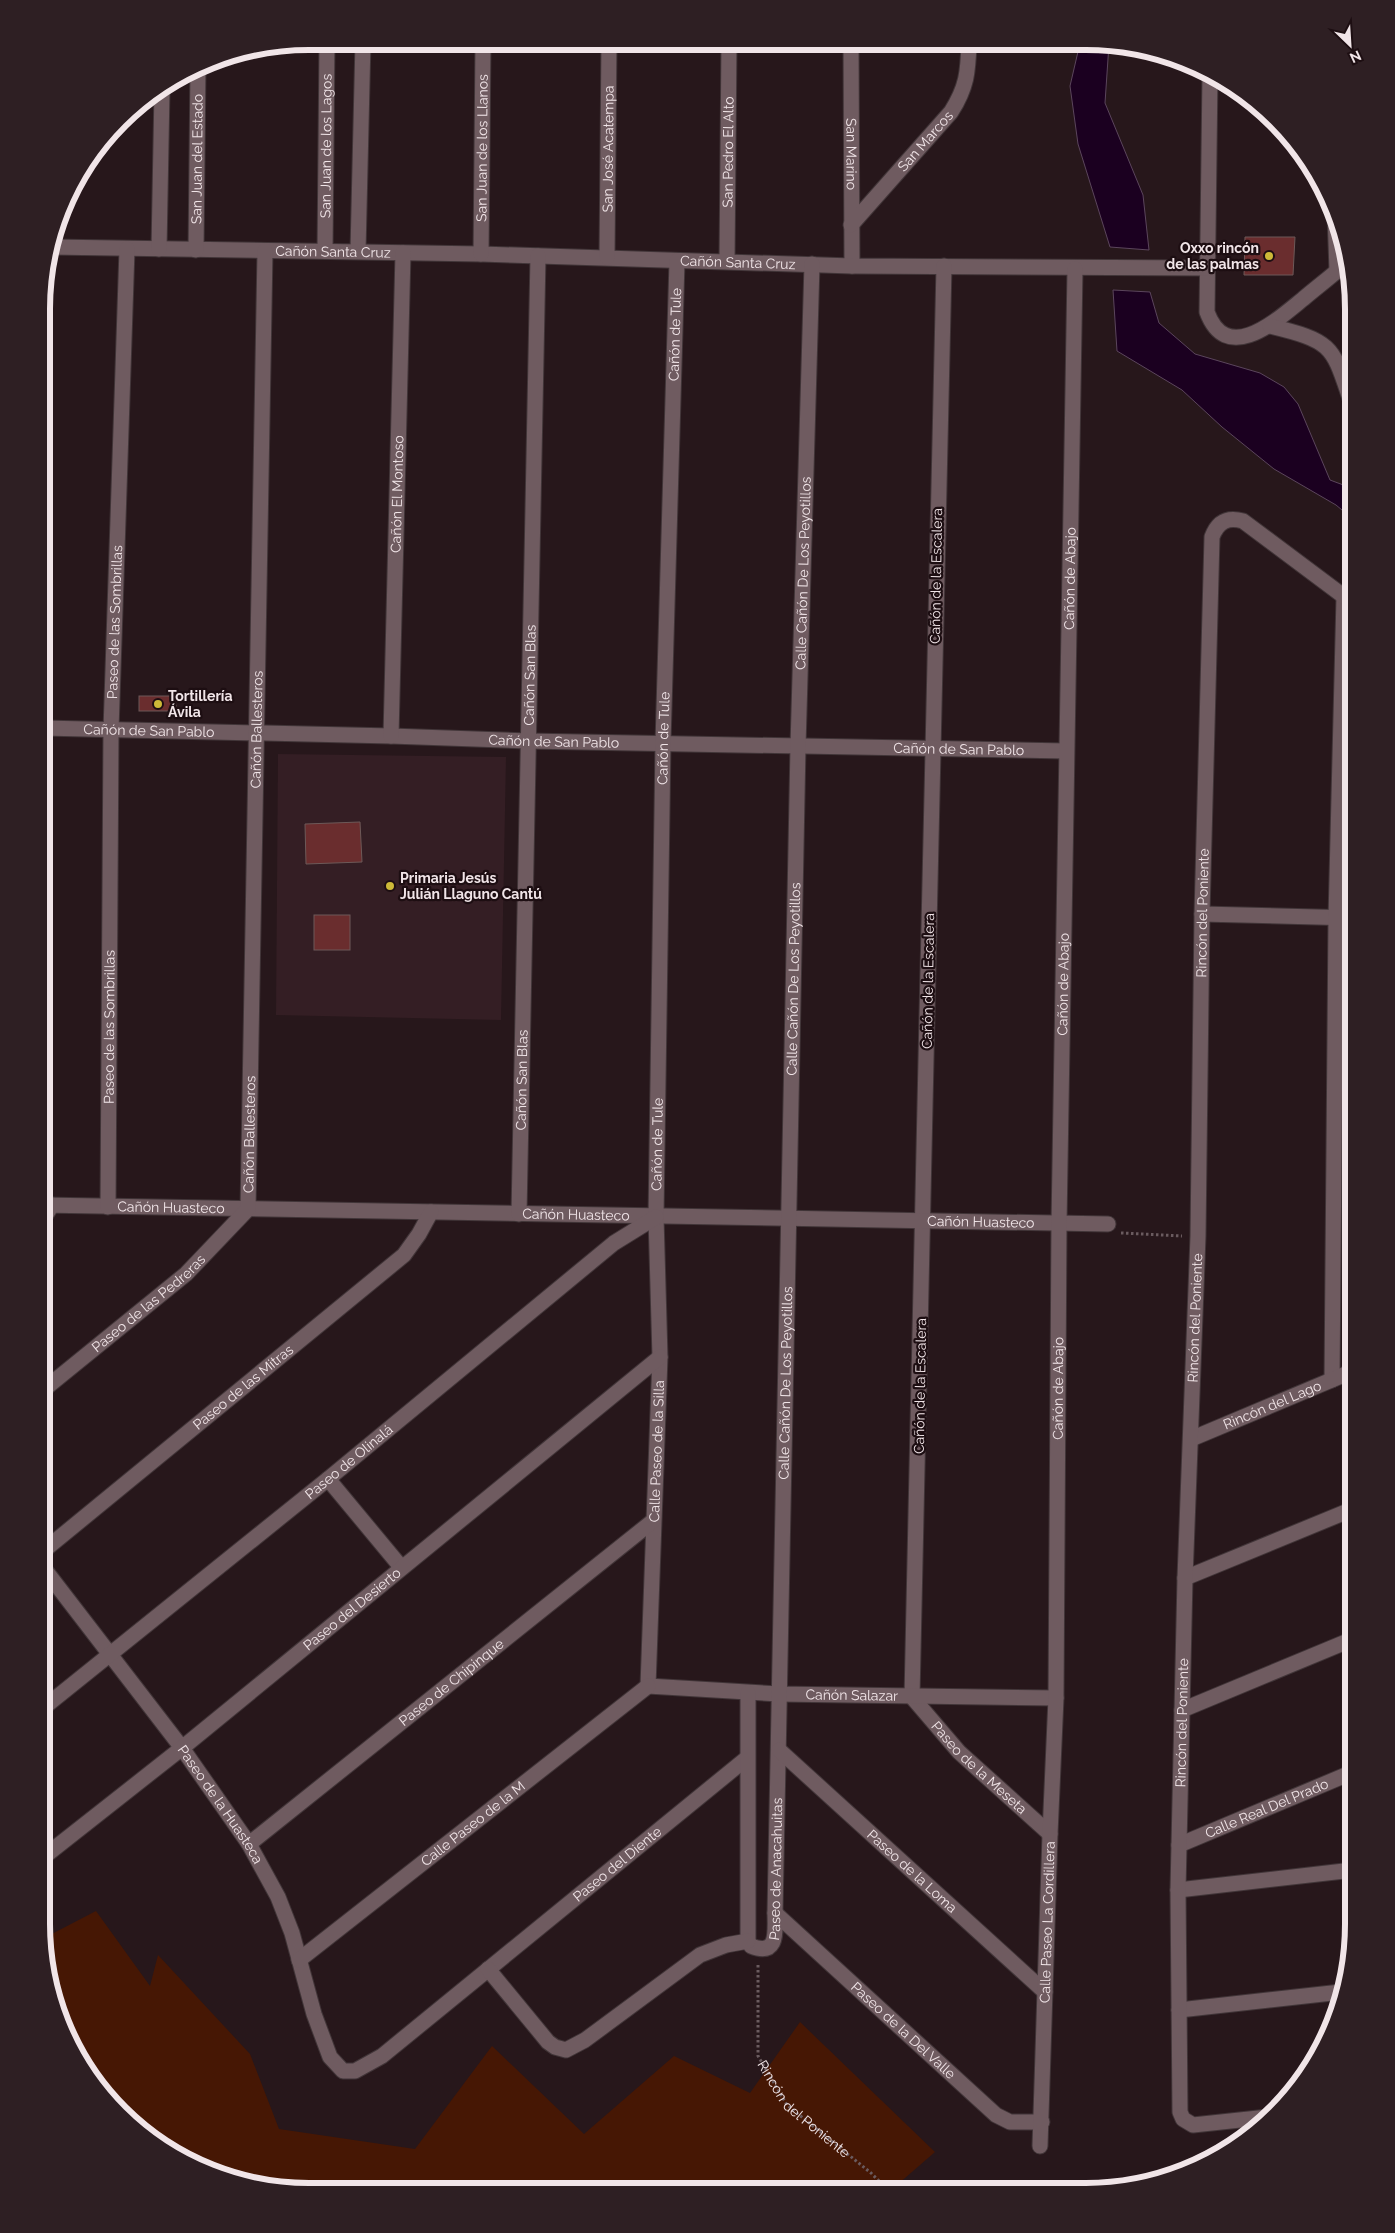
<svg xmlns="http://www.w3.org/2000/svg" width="1395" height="2233" font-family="Raleway,sans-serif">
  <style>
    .built { fill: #341e24 }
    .green { fill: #461704 }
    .water { fill: #1b0020; stroke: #5b455c }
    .building { fill: #6a2d2e; stroke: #6d5958 }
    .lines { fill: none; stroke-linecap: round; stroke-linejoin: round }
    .minor-casing { stroke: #413538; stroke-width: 17 }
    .path { stroke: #6a5b5f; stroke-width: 3; stroke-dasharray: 2.5 2.5; stroke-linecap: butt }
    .minor { stroke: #6f5b60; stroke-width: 15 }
    .poi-dot { fill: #cdb938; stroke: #1d0e12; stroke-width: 2 }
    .labels { text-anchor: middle; stroke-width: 4.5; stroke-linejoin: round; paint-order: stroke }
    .street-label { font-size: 14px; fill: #f1e5e8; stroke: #1d0e12 }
    .poi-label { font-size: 14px; font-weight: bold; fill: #f1e5e8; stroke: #1d0e12; text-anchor: start }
    .rim { fill: none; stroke: #f1e5e8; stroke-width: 6 }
  </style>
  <rect width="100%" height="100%" fill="#27171b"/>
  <path class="built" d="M 278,754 L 506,757 L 501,1020 L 276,1015 Z"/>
  <path class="green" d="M 96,1911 L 150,1986 L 158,1955 L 250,2054 L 279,2129 L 415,2149 L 492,2046 L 584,2134 L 674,2056 L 750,2093 L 800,2022 L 935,2152 L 890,2191 L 274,2189 L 206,2171 L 146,2136 L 96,2087 L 62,2026 L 44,1938 Z"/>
  <g class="water">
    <path d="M 1080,43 L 1109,44 L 1105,103 L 1143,195 L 1149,250 L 1110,247 L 1078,144 L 1070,86 Z"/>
    <path d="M 1113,290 L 1150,292 L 1159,323 L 1195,354 L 1260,373 L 1284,387 L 1298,404 L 1330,480 L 1354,489 L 1354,520 L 1336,505 L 1274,469 L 1222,427 L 1182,390 L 1117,351 Z"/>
  </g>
  <g class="building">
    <path d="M 1245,237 L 1295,237 L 1293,275 L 1244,275 Z"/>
    <rect x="139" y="696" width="37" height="15"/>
    <path d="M 360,822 L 362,862 L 306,864 L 305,824 Z"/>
    <rect x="314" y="915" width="36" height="35"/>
  </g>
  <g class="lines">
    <g class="minor-casing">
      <g id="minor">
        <path id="s2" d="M 851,43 L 852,266"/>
        <path d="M 1210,74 L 1207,312 C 1227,366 1277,320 1303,299 C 1317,287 1332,276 1345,264"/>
        <path d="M 1335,215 L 1337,271"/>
        <path id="s3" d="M 851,225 L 951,112 C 967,87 968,72 969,43"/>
        <path id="s4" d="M 52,247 L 481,254 L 852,266 L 1206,268"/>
        <path d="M 159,249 L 162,90"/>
        <path id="s5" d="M 196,250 L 198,67"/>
        <path id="s6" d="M 325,251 L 327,41"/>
        <path d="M 358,251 L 363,41"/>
        <path id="s7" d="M 481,254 L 483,42"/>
        <path id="s8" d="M 607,257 L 609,42"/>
        <path id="s9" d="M 727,261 L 729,42"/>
        <path id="s10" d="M 944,266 C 931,743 924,1220 912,1697 L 959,1752 L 1050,1834"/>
        <path d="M 1270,326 C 1337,342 1332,347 1354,410"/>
        <path id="s11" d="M 43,728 L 391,736 L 528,741 L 1066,751"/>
        <path id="s12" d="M 391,736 L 403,253"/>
        <path d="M 1202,914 L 1354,918"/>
        <path id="s13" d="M 42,1205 L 1108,1224"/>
        <path id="s14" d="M 108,1207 L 111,730 L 127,249"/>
        <path id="s15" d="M 519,1214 L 538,256"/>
        <path d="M 42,1221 L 52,1205"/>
        <path d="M 1332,1380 L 1336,918 L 1344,597"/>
        <path id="s16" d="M 42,1391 L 186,1274 L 248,1209 L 265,251"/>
        <path id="s17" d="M 1191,1439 L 1353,1371"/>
        <path d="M 328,1479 L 401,1567"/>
        <path id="s18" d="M 42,1552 L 404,1255 L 419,1234 L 431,1212"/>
        <path id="s19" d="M 42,1566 L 182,1748 L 249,1844 L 278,1897 L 292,1933 L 314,2014 L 330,2057 L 343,2071 L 355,2071 L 382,2056 L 747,1758"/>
        <path d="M 1185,1578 L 1353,1509"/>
        <path id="s20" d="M 648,1686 L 660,1357 L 656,1217 L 663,743 L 677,261"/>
        <path id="s21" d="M 648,1686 L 779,1694 L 1056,1698"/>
        <path id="s22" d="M 748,1693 L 748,1941 L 751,1946 C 779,1957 775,1931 775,1913 L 798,746 L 812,264"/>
        <path id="s23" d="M 42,1709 L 328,1479 L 614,1243 L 656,1217"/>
        <path d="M 1182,1710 L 1353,1639"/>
        <path id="s24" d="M 779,1750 L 1045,1992"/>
        <path id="s25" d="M 249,1844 L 653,1521"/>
        <path id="s26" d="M 1179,1845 L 1353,1772"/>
        <path id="s27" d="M 41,1859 L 182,1748 L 660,1357"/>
        <path d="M 1178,1890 L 1353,1870"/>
        <path id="s28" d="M 775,1913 L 996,2115 L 1010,2122 L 1042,2122"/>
        <path id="s29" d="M 299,1960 L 648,1686"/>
        <path d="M 488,1969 L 548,2042 L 555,2047 L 566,2050 L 585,2040 L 700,1955 L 726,1945 L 748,1941"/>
        <path d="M 1179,2010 L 1341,1992"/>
        <path id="s30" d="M 1268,2117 L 1193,2125 L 1183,2119 L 1180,2112 L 1178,1890 L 1185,1578 L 1198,1236 L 1202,914 L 1212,537 C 1218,521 1228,517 1243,521 L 1354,604"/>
        <path id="s31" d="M 1040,2146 L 1050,1834 L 1056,1698 L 1059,1224 L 1075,269"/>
      </g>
    </g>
    <g class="path">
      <path d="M 1121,1233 L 1182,1236"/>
      <path id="s1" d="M 758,1965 L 758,2056 L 787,2105 L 871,2173 L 889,2191"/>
    </g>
    <use href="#minor" class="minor"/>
  </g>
  <g class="poi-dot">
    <circle cx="1269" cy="256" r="5"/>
    <circle cx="158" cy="704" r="5"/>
    <circle cx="390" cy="886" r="5"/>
  </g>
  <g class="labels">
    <g class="street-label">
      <text dy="5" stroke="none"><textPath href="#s3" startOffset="112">San Marcos</textPath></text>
      <text dy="5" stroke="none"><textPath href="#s6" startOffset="105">San Juan de los Lagos</textPath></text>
      <text dy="5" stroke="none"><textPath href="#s7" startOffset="106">San Juan de los Llanos</textPath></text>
      <text dy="5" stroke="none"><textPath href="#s8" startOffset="108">San José Acatempa</textPath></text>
      <text dy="5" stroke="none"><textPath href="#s9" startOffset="109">San Pedro El Alto</textPath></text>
      <text dy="5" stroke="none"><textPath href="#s2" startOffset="111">San Marino</textPath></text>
      <text dy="5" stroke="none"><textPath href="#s5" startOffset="91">San Juan del Estado</textPath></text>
      <text dy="5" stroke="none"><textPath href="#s4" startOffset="281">Cañón Santa Cruz</textPath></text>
      <text dy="5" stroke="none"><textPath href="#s4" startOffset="686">Cañón Santa Cruz</textPath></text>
      <text dy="5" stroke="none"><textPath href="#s20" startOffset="1352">Cañón de Tule</textPath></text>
      <text dy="5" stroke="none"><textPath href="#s12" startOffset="242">Cañón El Montoso</textPath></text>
      <text dy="5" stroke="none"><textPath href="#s22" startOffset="1648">Calle Cañón De Los Peyotillos</textPath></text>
      <text transform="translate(936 576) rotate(-89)" y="5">Cañón de la Escalera</text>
      <text dy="5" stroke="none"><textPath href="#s31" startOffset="1568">Cañón de Abajo</textPath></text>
      <text dy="5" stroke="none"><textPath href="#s14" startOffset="585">Paseo de las Sombrillas</textPath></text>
      <text dy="5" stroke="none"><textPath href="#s15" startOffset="539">Cañón San Blas</textPath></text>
      <text dy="5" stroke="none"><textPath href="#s16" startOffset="755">Cañón Ballesteros</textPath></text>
      <text dy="5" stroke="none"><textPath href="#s11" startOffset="106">Cañón de San Pablo</textPath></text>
      <text dy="5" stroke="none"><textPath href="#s20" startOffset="948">Cañón de Tule</textPath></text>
      <text dy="5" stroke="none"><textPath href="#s11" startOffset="511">Cañón de San Pablo</textPath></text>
      <text dy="5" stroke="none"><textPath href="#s11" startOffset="916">Cañón de San Pablo</textPath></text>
      <text dy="5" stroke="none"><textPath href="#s30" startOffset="1294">Rincón del Poniente</textPath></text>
      <text dy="5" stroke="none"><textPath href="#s22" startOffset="1242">Calle Cañón De Los Peyotillos</textPath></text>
      <text transform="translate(928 981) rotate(-89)" y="5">Cañón de la Escalera</text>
      <text dy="5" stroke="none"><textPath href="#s31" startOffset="1162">Cañón de Abajo</textPath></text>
      <text dy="5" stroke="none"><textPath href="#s14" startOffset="180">Paseo de las Sombrillas</textPath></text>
      <text dy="5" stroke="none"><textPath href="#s15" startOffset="134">Cañón San Blas</textPath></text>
      <text dy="5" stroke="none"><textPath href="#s16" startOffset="350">Cañón Ballesteros</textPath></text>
      <text dy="5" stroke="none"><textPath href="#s20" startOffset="542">Cañón de Tule</textPath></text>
      <text dy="5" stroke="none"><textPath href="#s13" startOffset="129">Cañón Huasteco</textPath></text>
      <text dy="5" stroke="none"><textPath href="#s13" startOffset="534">Cañón Huasteco</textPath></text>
      <text dy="5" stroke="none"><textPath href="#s13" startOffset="939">Cañón Huasteco</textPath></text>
      <text dy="5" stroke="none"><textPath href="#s16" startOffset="138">Paseo de las Pedreras</textPath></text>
      <text dy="5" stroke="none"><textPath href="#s30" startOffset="889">Rincón del Poniente</textPath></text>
      <text dy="5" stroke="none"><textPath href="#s22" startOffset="838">Calle Cañón De Los Peyotillos</textPath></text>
      <text transform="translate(920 1386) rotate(-89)" y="5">Cañón de la Escalera</text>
      <text dy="5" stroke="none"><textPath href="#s18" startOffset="260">Paseo de las Mitras</textPath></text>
      <text dy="5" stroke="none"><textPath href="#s31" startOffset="758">Cañón de Abajo</textPath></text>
      <text dy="5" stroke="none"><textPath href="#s17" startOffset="88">Rincón del Lago</textPath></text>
      <text dy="5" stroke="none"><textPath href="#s20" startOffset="235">Calle Paseo de la Silla</textPath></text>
      <text dy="5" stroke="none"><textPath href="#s23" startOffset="394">Paseo de Olinalá</textPath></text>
      <text dy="5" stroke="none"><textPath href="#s27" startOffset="399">Paseo del Desierto</textPath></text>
      <text dy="5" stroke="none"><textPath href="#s25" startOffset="259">Paseo de Chipinque</textPath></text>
      <text dy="5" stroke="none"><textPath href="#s21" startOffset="204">Cañón Salazar</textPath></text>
      <text dy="5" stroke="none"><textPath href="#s30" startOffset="484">Rincón del Poniente</textPath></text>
      <text dy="5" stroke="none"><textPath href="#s10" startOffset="1529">Paseo de la Meseta</textPath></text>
      <text dy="5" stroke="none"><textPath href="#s19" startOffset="298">Paseo de la Huasteca</textPath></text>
      <text dy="5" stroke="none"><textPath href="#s26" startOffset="95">Calle Real Del Prado</textPath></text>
      <text dy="5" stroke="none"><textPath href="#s29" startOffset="221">Calle Paseo de la M</textPath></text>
      <text dy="5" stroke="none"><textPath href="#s19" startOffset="941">Paseo del Diente</textPath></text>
      <text dy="5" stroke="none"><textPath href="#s22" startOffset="352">Paseo de Anacahuitas</textPath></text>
      <text dy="5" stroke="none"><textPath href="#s24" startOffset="180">Paseo de la Loma</textPath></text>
      <text dy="5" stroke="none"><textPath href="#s31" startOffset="224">Calle Paseo La Cordillera</textPath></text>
      <text dy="5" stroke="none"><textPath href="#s28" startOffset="174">Paseo de la Del Valle</textPath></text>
      <text dy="5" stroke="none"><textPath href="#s1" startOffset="162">Rincón del Poniente</textPath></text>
    </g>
    <g class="poi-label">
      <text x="1259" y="253" text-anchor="end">Oxxo rincón<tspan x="1259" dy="16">de las palmas</tspan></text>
      <text x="168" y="701">Tortillería<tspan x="168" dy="16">Ávila</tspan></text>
      <text x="400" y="883">Primaria Jesús<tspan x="400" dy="16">Julián Llaguno Cantú</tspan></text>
    </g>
  </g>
  <path d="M0 0H1395V2233H0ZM309 50H1086A259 259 0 0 1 1345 309V1924A259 259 0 0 1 1086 2183H309A259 259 0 0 1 50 1924V309A259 259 0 0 1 309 50Z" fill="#2e1f23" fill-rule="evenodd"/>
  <path class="rim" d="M309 50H1086A259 259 0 0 1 1345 309V1924A259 259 0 0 1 1086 2183H309A259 259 0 0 1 50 1924V309A259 259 0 0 1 309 50Z"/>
  <g transform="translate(1350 45) rotate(155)" stroke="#1d0e12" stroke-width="4" paint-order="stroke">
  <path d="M0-4L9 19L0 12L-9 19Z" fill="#f1e5e8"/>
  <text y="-8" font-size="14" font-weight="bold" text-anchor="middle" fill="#f1e5e8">N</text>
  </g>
</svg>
